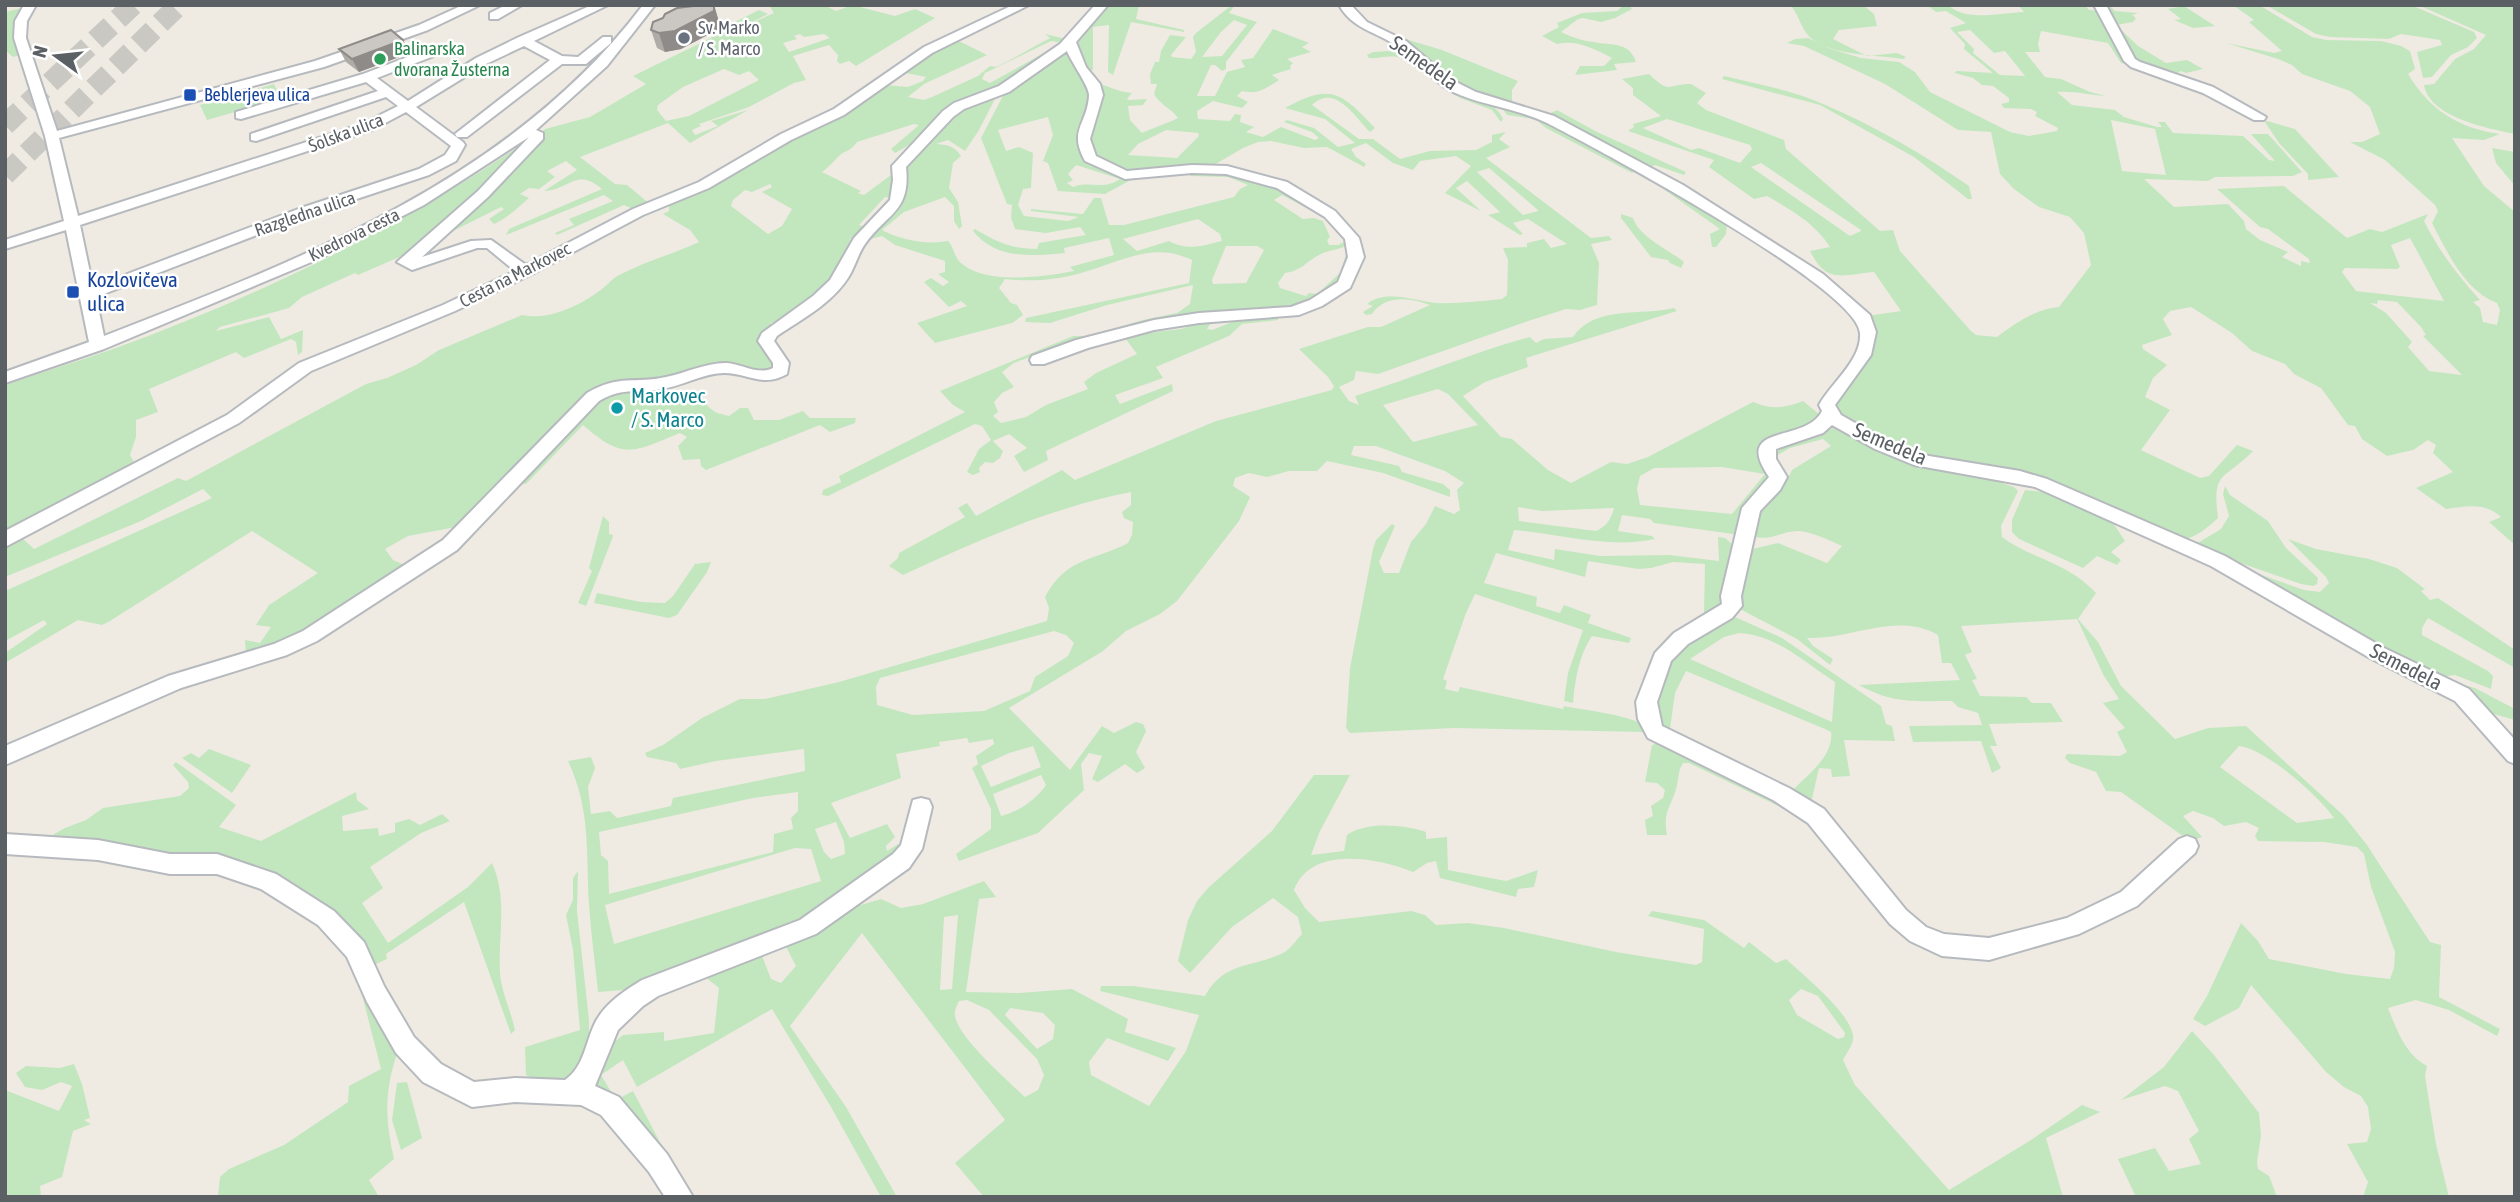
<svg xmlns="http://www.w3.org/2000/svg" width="2520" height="1202" font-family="'Asap Condensed',sans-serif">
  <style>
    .green { fill: #c2e7be; fill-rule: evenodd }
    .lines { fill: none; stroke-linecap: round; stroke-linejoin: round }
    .highway-tunnel { stroke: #cac8c3; stroke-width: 21; stroke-dasharray: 21 10; stroke-linecap: butt }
    .minor-casing { stroke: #b6babe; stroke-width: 4 }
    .minor { fill: #fff; fill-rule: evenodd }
    .wall { fill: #afaba7 }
    .shaded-wall { fill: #8e8b88 }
    .building { fill: #cbc7c2; stroke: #8e8b88; stroke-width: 2 }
    .worship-dot { fill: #6b7280; stroke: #fff; stroke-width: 2.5 }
    .leisure-dot { fill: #2e9e5b; stroke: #fff; stroke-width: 2.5 }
    .transit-dot { fill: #1a4fb4; stroke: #fff; stroke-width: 2.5 }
    .culture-dot { fill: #0f9aa8; stroke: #fff; stroke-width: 2.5 }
    .labels { text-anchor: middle; stroke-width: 5; stroke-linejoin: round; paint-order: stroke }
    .far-worship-label { font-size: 18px; fill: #5b616d; stroke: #fff; text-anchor: start }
    .far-leisure-label { font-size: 18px; fill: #27864d; stroke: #fff; text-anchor: start }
    .far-transit-label { font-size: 18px; fill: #164399; stroke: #fff; text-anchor: start }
    .far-street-label { font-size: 18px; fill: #5b6064; stroke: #fff }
    .street-label { font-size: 21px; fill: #5b6064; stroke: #fff }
    .transit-label { font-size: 21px; fill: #164399; stroke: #fff; text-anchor: start }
    .culture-label { font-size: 21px; fill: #0d838f; stroke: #fff; text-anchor: start }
  </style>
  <rect width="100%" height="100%" fill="#efebe3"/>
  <g class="green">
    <path d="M 769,5 L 824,5 L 836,11 L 852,5 L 895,16 L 915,9 L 935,18 L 856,66 L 849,61 L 840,64 L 837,61 L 838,55 L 829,45 L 793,56 L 806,80 L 794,83 L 749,107 L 699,124 L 701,126 L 692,130 L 695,135 L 718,126 L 711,121 L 748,110 L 690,143 L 668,123 L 580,157 L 615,184 L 627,185 L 651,205 L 637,211 L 624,205 L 557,235 L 555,233 L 574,225 L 569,219 L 613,201 L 604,195 L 506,235 L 509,229 L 602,189 C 576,167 570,190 544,191 L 577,170 L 566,161 L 547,171 L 555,177 L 539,189 L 529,188 L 520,194 L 529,198 C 517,208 508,218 494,224 L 489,219 L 504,209 L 501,207 L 449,233 L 447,231 L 544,134 L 542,132 L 545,129 L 590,117 L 646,84 L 633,76 L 725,31 L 733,32 L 742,28 L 733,23 L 759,10 L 768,14 L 743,27 L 774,13 ZM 800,34 L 804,37 L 824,34 L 830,38 L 789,52 L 783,43 L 797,39 L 794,36 ZM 724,69 L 739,75 L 749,71 L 759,80 L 689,116 L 666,121 L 657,110 L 658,105 L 683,87 Z"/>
    <path d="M 1108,5 L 1139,5 L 1136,19 L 1184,30 L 1184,32 L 1131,22 L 1113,75 L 1108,72 L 1109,25 L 1093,27 L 1093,70 L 1086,69 L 1075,45 Z"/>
    <path d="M 1232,5 L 1235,5 L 1229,13 L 1257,22 L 1226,62 L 1226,69 L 1222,71 L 1215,65 L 1211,65 L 1197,96 L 1215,96 L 1227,72 L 1245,67 L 1241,60 L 1253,58 L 1273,29 L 1309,43 L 1302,47 L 1311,52 L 1287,59 L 1293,63 L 1290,66 L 1291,69 L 1272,75 L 1279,80 C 1266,88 1258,95 1242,91 L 1237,96 L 1248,102 L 1242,108 L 1213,101 L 1197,111 L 1198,119 L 1230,121 L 1235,114 L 1241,115 L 1240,122 L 1254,127 L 1246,132 L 1263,137 L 1281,127 L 1315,140 L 1319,138 L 1312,132 L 1284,122 L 1287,120 L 1314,128 L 1338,147 L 1355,143 L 1325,119 L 1285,108 C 1331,82 1342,93 1375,128 L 1370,132 C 1354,116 1335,83 1312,105 L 1359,139 L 1373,139 L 1400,159 L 1430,151 L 1476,150 L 1492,142 L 1492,135 L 1506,132 L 1499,139 L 1510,147 L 1486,158 L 1591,238 L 1609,236 L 1612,240 L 1591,244 L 1599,263 L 1597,305 L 1580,310 L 1566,309 L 1528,321 L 1378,374 L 1356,371 L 1354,380 L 1339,387 L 1349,401 L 1359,405 L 1355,396 C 1414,378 1471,353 1530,337 L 1536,343 L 1544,339 L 1573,337 C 1594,305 1642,316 1674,308 L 1677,311 L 1526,358 L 1528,367 L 1485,382 L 1463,396 L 1501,437 L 1512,439 L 1548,470 L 1571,483 L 1611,462 L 1627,464 L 1648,457 L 1753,402 C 1772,410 1785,408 1803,401 L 1824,418 L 1762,444 L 1759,453 L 1761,462 L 1773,474 L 1740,535 L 1654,523 L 1650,519 L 1622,515 L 1618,531 L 1652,536 L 1655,539 C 1609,549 1560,534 1514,530 L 1508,550 L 1554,560 L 1555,549 L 1600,556 L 1669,555 L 1719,561 L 1718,537 L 1725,538 L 1734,546 L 1726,605 L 1696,622 L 1704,613 L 1705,564 L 1673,562 L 1651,568 L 1638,569 L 1588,561 L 1585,577 L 1496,553 L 1484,583 L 1537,597 L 1536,606 L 1560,613 L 1564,605 L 1591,615 L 1588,623 L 1631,638 L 1629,643 L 1592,636 C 1579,655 1575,680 1573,703 L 1564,701 L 1568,673 L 1583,630 L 1475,594 L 1466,613 L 1443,679 L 1447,681 L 1445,689 L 1458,692 L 1460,687 L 1563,709 L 1564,706 C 1581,710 1637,715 1646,728 L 1644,732 L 1454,728 L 1350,733 L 1346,728 L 1350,668 L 1373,549 L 1376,540 L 1392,524 L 1395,526 L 1379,562 L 1384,573 L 1399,573 L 1411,542 L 1426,524 L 1435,506 L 1454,514 L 1460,510 L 1457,490 L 1464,483 L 1445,471 L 1376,446 L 1354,446 L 1351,455 L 1399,466 L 1402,472 L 1443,484 L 1450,490 L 1450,497 L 1383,473 L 1327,461 L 1317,471 L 1289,471 L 1267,477 L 1249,473 L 1235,478 L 1233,486 L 1250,497 L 1239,521 L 1177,601 L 1160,614 L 1126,631 L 1103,651 L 1009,708 L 1070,770 L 1102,726 L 1114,733 L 1136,722 L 1143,724 L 1146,731 L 1136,752 L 1145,768 L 1137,773 L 1125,764 L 1098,782 L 1092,779 L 1102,756 L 1089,753 L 1081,764 L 1084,790 L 1038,833 L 959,861 L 956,854 L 991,829 L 991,809 L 972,768 L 978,764 L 976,756 L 994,744 L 993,739 L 969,743 L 967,738 L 939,742 L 940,746 L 896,754 L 901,778 L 831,803 L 850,838 L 887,824 L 895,837 L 886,846 L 887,851 L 898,844 L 902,851 L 813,920 L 636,989 L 598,992 C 595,963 591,934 589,905 C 586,853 591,810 568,761 L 591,757 L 595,768 L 588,787 L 591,814 L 610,811 L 617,818 L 671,806 L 673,798 L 805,771 L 804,749 L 716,761 L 680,769 L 676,763 L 647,757 L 645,753 L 663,745 L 702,718 L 740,699 L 765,699 L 839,682 L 1047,621 L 1049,608 L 1045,597 C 1066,557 1094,561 1128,543 L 1132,535 L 1133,522 L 1124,518 L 1122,512 L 1131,505 L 1131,492 C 1050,508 978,540 903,575 L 889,566 L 898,558 L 899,553 L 965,517 L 958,508 L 967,503 L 976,516 L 1062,470 L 1075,480 L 1216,421 L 1332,390 L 1334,386 L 1328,377 L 1299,349 L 1368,327 L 1381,327 L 1430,305 C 1410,297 1384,295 1372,314 L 1366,315 L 1363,312 L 1373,306 L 1367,304 C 1386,289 1415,301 1436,303 C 1458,304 1480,301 1502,299 L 1507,295 L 1508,260 L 1503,248 L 1527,247 L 1527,243 L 1544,239 L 1551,248 L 1567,244 L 1528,219 L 1513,223 L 1523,234 L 1520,235 L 1488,215 L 1500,212 L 1467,181 L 1456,188 L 1481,211 L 1445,193 L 1471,166 L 1456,156 L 1420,161 L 1413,170 L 1393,163 L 1366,143 L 1351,149 L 1356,157 L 1366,164 L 1364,167 L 1327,147 L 1304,148 L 1271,141 L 1258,142 L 1243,148 L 1214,165 L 1127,173 L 1103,164 L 1086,145 L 1096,84 C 1106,84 1117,92 1132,93 L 1127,99 L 1129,100 L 1147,99 L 1143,105 L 1128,106 L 1130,120 L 1142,133 C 1152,128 1166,124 1178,118 C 1171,108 1160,105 1154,94 L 1157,84 L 1151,84 L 1150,74 L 1155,62 L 1159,62 L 1161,51 L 1170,35 L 1186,37 L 1171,55 L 1172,57 L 1191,59 L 1196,52 L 1193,37 L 1196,33 ZM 1234,20 L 1247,25 L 1222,56 L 1202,57 L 1221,32 ZM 1166,130 L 1198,133 L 1199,136 L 1177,158 L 1128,155 L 1138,144 ZM 1489,168 L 1538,210 L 1538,211 L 1523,215 L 1477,172 ZM 1438,389 L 1448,394 L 1478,425 L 1413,442 L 1383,405 ZM 1722,467 L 1765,474 L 1732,514 L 1640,505 L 1637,489 L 1640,476 L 1654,468 ZM 1518,507 L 1542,511 L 1614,508 C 1611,519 1607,526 1596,531 L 1519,521 ZM 1054,631 L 1066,635 L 1074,643 L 1068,656 L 1035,677 L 1030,691 L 984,711 L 913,715 L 877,705 L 876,687 L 880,678 ZM 1033,746 L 1041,767 L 991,787 L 981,766 L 1009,753 ZM 1041,775 L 1046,785 C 1035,801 1019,811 1001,816 L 993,794 ZM 798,792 L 798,811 L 791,818 L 793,829 L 774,834 L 773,852 L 609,894 L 608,861 L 601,855 L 599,832 L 753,798 ZM 836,822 L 844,842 L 845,854 L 831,859 L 824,852 L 815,829 ZM 795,848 L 811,849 L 821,881 L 614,944 L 605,905 Z"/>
    <path d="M 1624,5 L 1629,5 L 1632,9 L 1615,18 L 1601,22 L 1583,18 L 1578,19 L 1561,32 C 1571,37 1583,41 1594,42 C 1612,46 1629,41 1636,62 L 1614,64 L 1617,70 L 1575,75 L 1580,66 L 1604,66 L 1612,58 C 1595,49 1576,39 1557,44 L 1542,36 L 1559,27 L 1557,23 L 1582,13 L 1617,11 Z"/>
    <path d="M 1790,5 L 1863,5 L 1874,14 L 1877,26 L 1839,30 L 1833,39 L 1867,56 L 1897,53 L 1906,57 L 1903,59 C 1879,55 1823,56 1807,34 C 1800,25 1798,13 1790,5 Z"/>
    <path d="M 1920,5 L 1948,5 C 1966,22 2001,13 2024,12 L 2018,5 L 2085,5 L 2089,10 L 2102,11 L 2129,64 L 2121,63 L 2108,43 L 2041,31 L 2038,44 L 2040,52 L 2025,52 L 2045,77 L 2061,79 L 2090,92 L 2106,96 C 2089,95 2075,91 2057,92 L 2072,105 L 2115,110 L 2124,117 L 2157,127 L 2162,127 L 2158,122 L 2165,122 L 2173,133 L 2243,136 L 2269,160 L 2275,161 L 2251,134 L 2268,134 L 2302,172 L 2293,176 L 2215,177 L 2208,181 L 2144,179 L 2174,207 L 2228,204 L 2244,221 L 2246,229 L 2260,240 L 2288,252 L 2282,257 L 2301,266 L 2301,261 L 2310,263 L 2309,259 L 2268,229 L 2260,227 L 2217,189 L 2284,186 L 2347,238 L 2370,229 L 2382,232 L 2428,214 L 2424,221 C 2439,251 2458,276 2480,300 L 2473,302 L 2480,308 L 2483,322 L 2497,325 L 2500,310 L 2497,303 C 2465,291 2447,252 2432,223 L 2438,211 L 2435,205 L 2385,160 L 2350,142 L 2362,142 L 2380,134 L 2370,107 L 2350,91 L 2302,74 L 2292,65 L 2278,59 L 2226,43 L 2274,53 L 2282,51 L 2249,22 L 2254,20 L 2233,5 L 2259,5 L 2312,37 L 2326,40 L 2381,41 L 2401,46 L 2410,51 L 2415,69 L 2408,74 C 2430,110 2458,128 2500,134 L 2484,140 L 2452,138 L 2484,186 L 2515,212 L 2515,545 L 2489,522 L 2501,517 C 2485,502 2467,506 2446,509 L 2416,488 L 2453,472 L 2433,453 L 2436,445 L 2428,440 L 2413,450 L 2387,456 L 2362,439 L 2355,426 L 2348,425 L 2321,388 L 2294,374 L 2285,364 L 2252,351 L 2232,333 L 2191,307 L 2170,311 L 2163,319 L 2172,335 L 2142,345 L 2143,349 L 2167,365 L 2153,378 L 2145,397 L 2170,410 L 2141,450 L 2200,478 L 2209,476 L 2237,445 L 2253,451 C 2223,482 2212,469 2218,518 C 2207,528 2197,537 2182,540 L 2062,489 L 1910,455 L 1835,414 L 1833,406 L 1839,390 L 1864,366 L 1870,354 L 1867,316 L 1901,311 L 1874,272 C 1842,275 1826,284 1810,251 L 1830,247 C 1815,223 1791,210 1767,196 L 1754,199 L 1709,167 L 1714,160 L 1628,131 L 1634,127 L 1633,124 L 1661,116 L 1633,95 L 1633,88 L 1622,79 L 1649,74 C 1671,95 1666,84 1691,84 L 1706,93 L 1697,103 L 1706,110 L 1784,140 L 1786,149 L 1880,231 L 1893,230 L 1900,251 L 1970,330 L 1976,335 L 1997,337 C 2015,323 2036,309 2059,307 L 2091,265 L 2084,233 L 2070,217 L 2039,207 L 2014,189 L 2000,174 L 1991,132 L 1958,130 L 1885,84 L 1804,46 L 1787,43 L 1795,39 L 1808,38 L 1828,48 L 1861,58 L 1899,62 L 1915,72 L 1930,92 L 2010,132 L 2029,136 L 2057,131 L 2058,128 L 2035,116 L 2037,112 L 2031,109 L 2004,108 L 2001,104 L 2009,102 L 2009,98 L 1993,86 L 1982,85 L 1973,78 L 1955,73 L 1956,71 L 1993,73 L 1964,49 L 1965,44 L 1950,28 L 1966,23 L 1946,11 L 1936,12 L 1928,6 ZM 1970,30 L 1994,53 L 2005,51 L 2025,76 L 2000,75 L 1973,53 L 1974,49 L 1957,32 ZM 1667,119 L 1750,145 L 1752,149 L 1740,163 L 1699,148 L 1691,150 L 1643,128 ZM 2111,120 L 2155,129 L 2166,175 L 2122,171 ZM 1761,163 L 1861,230 L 1861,231 L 1850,236 L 1751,167 ZM 2410,238 L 2444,301 L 2356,291 L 2342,272 L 2345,268 L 2397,269 L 2400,267 L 2391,245 ZM 2378,300 L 2397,302 L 2421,327 L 2426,335 L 2423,336 L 2462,375 L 2429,371 L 2408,347 L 2412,342 L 2386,313 L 2370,303 L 2377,304 Z"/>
    <path d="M 2101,5 L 2109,5 L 2115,11 L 2138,13 L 2132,15 L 2136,18 L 2133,22 L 2116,25 L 2138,46 L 2166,63 L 2187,60 L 2203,69 L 2186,73 L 2181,71 L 2173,75 L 2134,62 Z"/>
    <path d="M 2266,5 L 2411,5 L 2474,32 L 2477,38 L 2468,47 L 2451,55 L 2432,77 L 2423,78 L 2417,52 L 2442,45 L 2440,40 L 2401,34 L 2389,39 L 2330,37 L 2316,34 Z"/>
    <path d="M 2418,5 L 2515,5 L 2515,134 C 2489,129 2429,117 2424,85 L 2434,84 L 2455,59 L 2474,49 L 2486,35 Z"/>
    <path d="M 2184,6 L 2215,26 L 2193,28 L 2174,20 L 2181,19 L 2168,9 Z"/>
    <path d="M 22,8 L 15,20 L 23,54 L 13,57 L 5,50 L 5,12 Z"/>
    <path d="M 1045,34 L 1070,40 L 1064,43 L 1051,41 L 985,73 L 982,79 L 990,83 L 1042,54 L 1046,56 L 1001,89 L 957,105 L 915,149 L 909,145 L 895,153 L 891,149 L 919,125 L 914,124 L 857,142 C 849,153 845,150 839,156 C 833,162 829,167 822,172 L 861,191 L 858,193 L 864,195 L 891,175 L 898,175 L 898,200 L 885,197 L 859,225 L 868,228 L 849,240 L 855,241 L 839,276 L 787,317 L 771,323 C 765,337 774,356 775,371 L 762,374 L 732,365 L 690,375 L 608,385 L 467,525 L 408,536 L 385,549 L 393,560 L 407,566 L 323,625 L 246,656 L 245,640 L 260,643 L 271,627 L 256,625 L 269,605 L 318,573 L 252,531 L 110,621 L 102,625 L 78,620 L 5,663 L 5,653 L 47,624 L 44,620 L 5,641 L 5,591 L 212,498 L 203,489 L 141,521 L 5,577 L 5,545 L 19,535 L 34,549 L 178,478 L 186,481 L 366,384 L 387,378 L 416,365 L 439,350 L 522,315 C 549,321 581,305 602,289 C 608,284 613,278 619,275 C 644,262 673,254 699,242 L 690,230 L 663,214 L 669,211 L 669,202 L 886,85 L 908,87 L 923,81 L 926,77 L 906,73 L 924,55 L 953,38 L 987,55 L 924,84 L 908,97 L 924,100 L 932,97 L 978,76 L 990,66 L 996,67 C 1013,59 1033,47 1050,38 ZM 770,184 L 772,187 L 762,192 L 792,209 L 782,226 L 768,234 L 731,206 L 733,200 L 745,190 L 752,192 Z"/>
    <path d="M 1389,34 L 1442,50 L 1518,81 L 1512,90 L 1512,102 L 1520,106 C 1467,99 1431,65 1389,34 Z"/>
    <path d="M 1062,49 L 1070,51 L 1090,86 L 1087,159 L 1113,173 L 1138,176 L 1105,194 L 1058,191 L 1048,163 L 1043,161 L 1053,135 L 1048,117 L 998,130 L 1006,151 L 1019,147 L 1033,153 L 1031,188 L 1023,189 L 1018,205 L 1024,216 L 1068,221 L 1079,217 L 1031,211 L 1031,209 L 1083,214 L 1094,198 L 1101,198 L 1109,225 L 1124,225 L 1234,197 L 1240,189 L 1248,185 L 1228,177 L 1190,176 L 1190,172 L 1210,170 L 1278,185 L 1326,218 L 1282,195 L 1274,200 L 1303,219 L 1314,218 L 1323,221 L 1330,237 L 1327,240 L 1329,245 L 1338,245 L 1348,240 L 1350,243 C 1340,251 1329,249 1319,255 C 1306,262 1301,271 1285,273 L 1278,283 L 1280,288 L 1306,296 L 1309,293 L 1317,294 L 1341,272 L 1347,250 L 1353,247 L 1346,278 L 1304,307 L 1271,313 L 1213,312 L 1160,320 L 1072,341 L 1014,363 L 1002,372 L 1014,387 L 1002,393 L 994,402 L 998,412 L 993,416 L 1001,423 L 1026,417 L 1046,405 L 1088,389 L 1084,382 L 1096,373 L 1137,354 L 1125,338 C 1145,332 1160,332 1180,329 C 1192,327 1199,319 1212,321 L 1207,329 L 1212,330 L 1242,318 L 1278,316 L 1278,320 L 1242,324 L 1229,336 L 1156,367 L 1163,378 L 1115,395 L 1120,404 L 1172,384 L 1173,391 L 1046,451 L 1048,460 L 1024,472 L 1014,456 L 1027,448 L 1009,434 L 993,441 L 1003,451 L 1000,458 L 993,463 L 985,462 L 979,468 L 980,472 L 973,475 L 967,472 L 979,449 L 991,440 L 982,426 L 975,424 L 828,496 L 822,495 L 823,490 L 841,482 L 839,476 L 965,412 L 953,405 L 940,391 L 1073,336 L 1087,336 L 1143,320 L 1177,313 L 1190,304 L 1193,285 L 1107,305 L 1050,323 L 1025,322 L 1026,318 L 1189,283 L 1192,260 C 1152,241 1121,262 1081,273 C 1057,280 1030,282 1005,279 L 999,288 L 1011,303 L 1017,305 L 1023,315 L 1012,323 L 935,343 L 917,323 L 967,306 L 961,301 L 949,307 L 924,282 L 931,278 L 943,286 L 949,282 L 938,274 L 945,272 L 945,261 L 895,245 L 882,236 L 867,240 C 893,212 909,208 903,166 L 957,110 L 998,93 L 979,130 L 965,151 L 948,140 L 936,144 C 947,145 954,145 961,156 L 953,163 L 949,188 L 958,202 L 962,226 L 959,229 L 954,221 L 954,206 L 945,197 L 904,212 L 882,230 C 901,240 926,245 948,241 C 953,246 954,254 958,260 C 981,286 1044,277 1074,271 L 1070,267 L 1114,255 L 1109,238 L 1064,248 L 1065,253 C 1032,256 996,260 973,231 L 975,229 C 999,243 1009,248 1037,249 L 1039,243 L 1086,235 L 1080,227 L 1046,233 L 1015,229 L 1011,218 L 1012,205 L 1007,204 L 981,138 L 1005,92 ZM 1076,165 L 1120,179 C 1103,191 1089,180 1073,187 L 1067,183 L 1073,180 L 1068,174 ZM 1198,219 L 1220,234 L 1222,241 C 1202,246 1188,251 1169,241 L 1137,251 L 1123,239 ZM 1226,246 L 1257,246 L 1264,250 L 1246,283 L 1213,284 L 1212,280 Z"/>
    <path d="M 1405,50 C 1419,68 1439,79 1458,90 C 1473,99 1496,101 1503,119 L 1501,122 L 1492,110 L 1460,98 L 1401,58 C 1389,54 1380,59 1369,58 L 1367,55 L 1373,52 Z"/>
    <path d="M 1724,76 C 1757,84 1792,90 1823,104 C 1875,126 1923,154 1969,186 L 1972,199 L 1968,199 L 1914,157 L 1820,105 L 1722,79 Z"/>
    <path d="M 274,84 L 281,99 L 207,120 L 200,105 Z"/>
    <path d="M 1502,108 L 1547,120 L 1636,169 L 1632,173 L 1546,128 L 1535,119 L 1507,115 Z"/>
    <path d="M 1557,110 L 1597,132 L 1686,172 L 1684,175 L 1655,165 L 1648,169 L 1547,115 Z"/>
    <path d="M 2267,121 L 2295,129 L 2339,177 L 2308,180 L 2308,174 L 2279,143 L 2265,122 Z"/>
    <path d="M 531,138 L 420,248 L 358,275 L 355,273 L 302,297 L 289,308 L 220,327 L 216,331 L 269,317 L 281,339 L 303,330 L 302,352 L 298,355 L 296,342 L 291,339 L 244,358 L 236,352 L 149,389 L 158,412 L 136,420 L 136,437 L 130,455 L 135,464 L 5,540 L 5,385 C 42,372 79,361 116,348 C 262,295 403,226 531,138 Z"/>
    <path d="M 2492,148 L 2515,152 L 2515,186 L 2496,163 Z"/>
    <path d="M 1665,184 L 1727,225 L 1726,234 L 1716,247 L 1712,247 L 1710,234 L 1720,229 L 1662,188 Z"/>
    <path d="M 1621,214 L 1633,218 C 1639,237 1669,250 1684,262 L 1681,268 L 1670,263 L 1668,260 L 1651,257 L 1621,218 Z"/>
    <path d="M 646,388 C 663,391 681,388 696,396 C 713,406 705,411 729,416 L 740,408 L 748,408 L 754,420 L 779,420 L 803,411 L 810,418 L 856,418 L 855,423 L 830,432 L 820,425 L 706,470 L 701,466 L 700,459 L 683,460 L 678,446 L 687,437 L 680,433 C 633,452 624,461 583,425 L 526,484 L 512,483 L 608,391 Z"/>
    <path d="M 1834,428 L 2014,487 L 2018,491 L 2001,526 L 2002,537 C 2033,560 2066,561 2096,593 L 2078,619 L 2098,642 L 2121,686 L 2175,739 L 2208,728 L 2246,726 L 2344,816 L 2367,845 L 2430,942 L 2441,945 L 2439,997 L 2500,1029 L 2497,1036 L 2449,1010 L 2416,1000 L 2388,1008 C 2397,1030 2405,1054 2427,1066 L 2425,1076 L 2436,1144 L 2449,1197 L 2363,1197 L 2368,1182 L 2347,1144 L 2367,1142 L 2371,1129 L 2368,1107 L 2361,1096 L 2344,1087 L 2326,1072 L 2251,985 L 2239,1008 L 2205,1026 L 2193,1019 L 2207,996 L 2241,923 L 2258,941 L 2269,959 L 2346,974 L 2390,979 L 2394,968 L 2395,952 L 2371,887 L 2364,854 L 2357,847 L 2324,842 L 2258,841 L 2255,836 L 2259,828 L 2246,822 L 2224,826 L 2213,818 L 2193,811 L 2183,816 L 2202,837 L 2190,841 L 2121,792 L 2106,791 L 2096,772 L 2070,763 L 2065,758 L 2067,754 L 2120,756 L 2127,752 L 2117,732 L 2125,728 L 2103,703 L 2119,699 L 2104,676 L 2077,619 L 1961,626 L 1972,652 L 1965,655 L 1977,679 L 1972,680 L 1980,696 L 2026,697 L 2032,703 L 2051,703 L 2063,722 L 1989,724 L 1997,746 L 1990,746 L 2001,768 L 1992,773 L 1981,741 L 1913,742 L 1909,726 L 1982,725 L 1978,713 L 1958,707 L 1952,701 C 1914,701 1893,704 1859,685 L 1960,680 L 1951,663 L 1942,663 L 1938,635 C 1897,611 1850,640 1807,638 L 1813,646 L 1833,659 L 1830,665 L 1797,639 L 1740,609 L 1735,600 L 1748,550 L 1778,543 L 1827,563 L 1842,546 C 1831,541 1810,531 1798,531 C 1781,531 1771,542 1753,536 L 1748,521 L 1782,474 L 1789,476 L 1792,470 L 1831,446 L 1823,439 L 1790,448 L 1776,456 L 1770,448 ZM 2239,746 C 2266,749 2319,796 2334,818 L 2297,823 L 2220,767 Z"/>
    <path d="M 2225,486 L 2230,495 L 2268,521 L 2286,548 L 2318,578 L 2317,584 L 2313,586 L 2301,584 L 2200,549 L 2196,544 L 2221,529 L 2229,516 L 2223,494 Z"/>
    <path d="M 2025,490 L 2043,492 L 2113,523 L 2125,541 L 2111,552 L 2121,560 L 2117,565 L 2097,556 L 2083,568 L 2019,539 L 2012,532 L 2012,520 Z"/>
    <path d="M 603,516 L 609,522 L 609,534 L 613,535 L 612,539 L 586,606 L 578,603 L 592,571 L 589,568 Z"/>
    <path d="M 2288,539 L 2316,549 L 2369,559 L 2397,568 L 2425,589 L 2421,591 L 2430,600 L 2438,598 L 2515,650 L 2515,668 L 2428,618 L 2422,628 L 2422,635 L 2488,671 L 2493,676 L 2491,689 L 2455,675 L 2435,678 L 2236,566 L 2304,590 L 2320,592 L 2329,583 L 2326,577 Z"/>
    <path d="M 711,562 L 707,572 L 677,615 L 669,618 L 594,603 L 597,593 L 641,602 L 665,603 L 673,596 L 695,564 Z"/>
    <path d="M 1735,617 L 1782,638 L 1881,706 L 1886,724 L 1892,726 L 1895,741 L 1844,740 L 1850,776 L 1832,777 L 1831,769 L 1819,768 L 1811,803 L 1746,769 L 1793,790 C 1808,774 1834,756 1831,732 L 1825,729 L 1686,671 L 1675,693 L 1669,736 L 1658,730 L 1655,684 L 1663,667 L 1701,632 ZM 1739,633 C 1777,635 1805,663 1835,682 L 1832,722 L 1690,659 L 1724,637 Z"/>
    <path d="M 2460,684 L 2475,688 L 2515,709 L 2515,720 L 2483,711 L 2449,685 Z"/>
    <path d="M 1662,742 L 1798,810 L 1793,813 L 1689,763 L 1683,763 C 1678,771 1679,777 1677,785 C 1673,805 1662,810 1667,835 L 1647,835 L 1645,820 L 1653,816 L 1651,806 L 1663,798 L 1665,790 L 1657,783 L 1645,782 L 1652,745 Z"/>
    <path d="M 209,749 L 251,765 L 232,793 L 182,758 L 191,753 L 199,758 Z"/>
    <path d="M 176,762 L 236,805 L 219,827 L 261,841 L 356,792 L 357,800 L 369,809 L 342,816 L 343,831 L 378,828 L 379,836 L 395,832 L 395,823 L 409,819 L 420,825 L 442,814 L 450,821 L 421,833 L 370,867 L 383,888 L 362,903 L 388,943 L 468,887 L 492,863 C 508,898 498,936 500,972 C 501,991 511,1011 515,1030 L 511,1034 L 464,902 L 386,954 L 387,959 L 372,966 L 284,885 L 52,840 L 54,834 L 65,828 L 86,820 L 103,808 L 180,796 L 189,788 L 188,782 L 173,765 Z"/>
    <path d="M 1314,775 L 1350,775 L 1320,831 L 1311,855 L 1344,851 L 1347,835 C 1367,821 1404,825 1426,832 L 1426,839 L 1447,837 L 1448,870 L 1506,881 L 1538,870 L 1534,887 L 1518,889 L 1516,897 L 1440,878 L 1436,861 L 1427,863 L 1413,872 C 1378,858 1311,845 1294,890 L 1305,908 L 1319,922 L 1411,911 L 1425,915 L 1436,925 L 1468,923 L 1504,928 L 1616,952 L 1696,965 L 1702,962 L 1704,929 L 1648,916 L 1652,911 L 1704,920 L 1744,948 L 1749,942 L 1776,963 L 1786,959 C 1802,974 1857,1018 1853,1040 C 1852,1046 1846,1054 1843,1060 L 1855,1085 L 1949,1190 L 2031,1140 L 2082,1105 L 2100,1112 L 2046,1138 L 2063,1197 L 984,1197 L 955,1163 L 1005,1120 L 862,933 L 790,1026 L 846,1107 L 897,1197 L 881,1197 L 831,1107 L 772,1009 L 637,1087 L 623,1060 L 601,1075 L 616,1100 L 633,1091 L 661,1144 L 668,1167 L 617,1105 L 594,1083 L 614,1042 L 623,1035 L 664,1032 L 664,1041 L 714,1033 L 719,988 L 699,972 L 759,948 L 771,979 L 781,983 L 796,966 L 783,941 L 851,908 L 881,899 L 901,908 L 923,904 L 984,881 L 996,897 L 979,899 L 966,992 L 1019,993 L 1072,989 L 1128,1019 L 1125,1032 L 1176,1048 L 1168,1061 L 1107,1038 L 1089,1062 L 1091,1075 L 1149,1106 L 1186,1051 L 1199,1015 L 1100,991 L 1101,986 L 1133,986 L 1205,996 C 1224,962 1250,968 1281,954 C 1289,951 1296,940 1302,934 L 1298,917 L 1273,898 L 1232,927 L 1190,973 L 1178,961 L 1188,920 L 1197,901 L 1208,888 L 1272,831 ZM 958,915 L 952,989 L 940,990 L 944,917 ZM 1801,989 L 1818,996 L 1845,1033 L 1844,1037 L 1838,1039 L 1797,1015 L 1789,1000 ZM 967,1000 L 989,1010 L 1037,1059 L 1044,1075 L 1038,1090 L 1025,1097 C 1008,1081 964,1042 957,1022 C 953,1014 955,1009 959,1001 ZM 1010,1008 L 1043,1013 L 1055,1025 L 1053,1039 L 1037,1049 L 1005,1015 Z"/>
    <path d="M 578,871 L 577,911 L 589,1020 L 589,1048 L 572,1079 L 542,1083 L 526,1075 L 525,1047 L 580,1030 L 573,950 L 566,915 L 573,900 L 573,878 Z"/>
    <path d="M 358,979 L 398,1051 C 384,1091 385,1118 394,1159 L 369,1180 L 379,1197 L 218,1197 L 220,1177 L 229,1169 L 284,1145 L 348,1102 L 349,1086 L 381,1069 Z"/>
    <path d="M 2192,1031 L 2214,1055 L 2259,1113 L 2261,1136 L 2257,1162 L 2258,1169 L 2269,1176 L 2277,1197 L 2136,1197 L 2118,1159 L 2155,1148 L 2169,1171 L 2201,1164 L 2189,1139 L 2199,1131 L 2178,1091 L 2165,1086 L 2121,1100 L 2164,1067 Z"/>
    <path d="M 74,1064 L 82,1084 L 90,1118 L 84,1120 L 91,1124 L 73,1131 L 62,1177 L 40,1186 L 41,1197 L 5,1197 L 5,1090 L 59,1111 L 72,1086 L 61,1082 L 42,1090 L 25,1087 L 16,1073 L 26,1066 L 60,1068 Z"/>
    <path d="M 407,1082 L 422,1138 L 401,1150 L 392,1120 L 397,1083 Z"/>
  </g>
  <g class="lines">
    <g class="highway-tunnel">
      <path d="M 5,125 L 133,5"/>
      <path d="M 5,175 L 179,5"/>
    </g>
    <g class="minor-casing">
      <g id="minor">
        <path d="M 24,5 L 36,5 L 27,21 L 26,38 L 57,131 L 315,61 L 419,25 L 463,5 L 480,5 L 428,30 L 324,67 L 59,138 L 78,216 L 362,124 L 398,106 L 386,97 L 256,141 L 251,140 L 251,134 L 378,91 L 366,82 L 241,119 L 236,118 L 236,112 L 363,74 L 426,50 L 434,50 L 434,56 L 377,78 L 408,101 L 476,58 L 519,37 L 592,5 L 608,5 L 534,41 L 562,56 L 578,57 L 603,37 L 611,37 L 611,43 L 586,64 L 562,64 L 467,137 L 457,137 L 455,134 L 550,60 L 524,46 L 486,64 L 416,107 L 463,142 L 465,145 L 456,161 L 429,175 L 311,214 L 96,297 L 104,336 C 301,260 512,179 643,5 L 655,5 L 607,66 L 536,130 L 543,133 L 543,139 L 488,197 L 422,257 L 471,241 L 491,240 L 526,265 L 633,209 L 699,182 L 781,134 L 834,109 L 924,47 L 1013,5 L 1029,5 L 932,53 L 844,115 L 791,140 L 709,188 L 643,215 L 530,275 L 455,311 L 311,371 L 239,423 L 5,547 L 5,531 L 227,415 L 299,363 L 443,305 L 515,271 L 487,248 L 477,248 L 412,270 L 397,262 L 478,191 L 529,137 L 424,205 L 321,258 L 104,349 L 5,383 L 5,372 L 89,342 L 66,230 L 5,249 L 5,240 L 64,221 L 45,136 L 14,38 L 15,21 ZM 406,112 L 451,146 L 445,155 L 419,169 L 301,208 L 93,287 L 80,225 L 372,130 Z"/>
        <path d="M 506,5 L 522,5 L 498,19 L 490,19 L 490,13 Z"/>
        <path d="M 1095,5 L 1108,5 L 1076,42 L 1086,67 L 1100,84 L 1103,95 L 1090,139 L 1096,156 L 1127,171 L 1192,165 L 1227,166 L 1287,182 L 1335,211 L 1359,238 L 1364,257 L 1350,288 L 1322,306 L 1299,315 L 1199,323 L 1154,330 L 1088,348 L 1044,364 L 1032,364 L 1030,360 L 1032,356 L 1076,340 L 1154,320 L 1199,313 L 1291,307 L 1310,300 L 1338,282 L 1348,257 L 1345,239 L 1325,217 L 1277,188 L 1226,174 L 1192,173 L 1125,179 L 1085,161 C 1068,130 1087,125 1089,96 C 1090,87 1071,62 1067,51 L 1009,92 L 964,109 L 953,117 L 906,167 C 911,212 887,213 865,244 C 858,254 855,267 848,278 C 831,304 802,319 777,336 L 774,341 L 789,363 L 787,374 C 763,388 748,373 724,373 C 705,373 686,384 667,388 C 640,394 624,386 599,401 L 457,550 L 317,641 L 287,655 L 181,688 L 5,765 L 5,746 L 168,676 L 274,644 L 303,631 L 443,540 L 587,393 C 619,374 635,384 666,377 C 686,373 705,363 725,363 C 741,363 758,376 773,368 L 773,363 L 758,341 L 762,333 L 813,296 L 830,280 L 854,238 L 890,200 L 893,180 L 892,166 L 943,111 L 954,103 L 999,86 L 1060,44 Z"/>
        <path d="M 1339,5 L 1351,5 L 1367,22 L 1406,41 L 1452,80 L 1476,92 L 1554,116 L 1683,185 L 1823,274 L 1870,315 L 1876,332 L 1871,355 L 1835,405 L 1841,415 L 1887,441 L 1923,455 L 2020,471 L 2047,479 L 2225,556 L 2384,648 L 2469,689 L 2515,740 L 2515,764 L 2508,761 L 2455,701 L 2370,658 L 2211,566 L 2035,487 L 1914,465 L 1875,449 L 1832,425 L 1823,433 L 1776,449 L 1776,459 L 1787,477 L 1780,490 L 1760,511 L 1741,596 L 1742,606 L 1732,618 L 1688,644 L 1671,661 L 1657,702 L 1662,726 L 1789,788 L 1824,809 L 1906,910 L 1926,927 L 1944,934 L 1989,938 L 2067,918 L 2121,892 L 2179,839 L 2187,836 L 2195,839 L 2198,846 L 2195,853 L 2137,906 L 2079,934 L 1989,960 L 1942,956 L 1910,941 L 1890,924 L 1808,823 L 1773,800 L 1648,738 L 1638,719 L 1636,702 L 1655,653 L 1674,633 L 1722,604 L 1721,596 L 1742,508 L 1769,477 C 1731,422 1806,444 1822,411 L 1819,405 C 1831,383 1862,360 1860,333 C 1856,287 1596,148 1547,123 C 1517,108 1482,106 1451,91 C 1429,79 1415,57 1394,44 C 1373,31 1352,28 1339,5 Z"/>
        <path d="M 2094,5 L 2106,5 L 2135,59 L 2140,62 L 2213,87 L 2266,117 L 2264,120 L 2254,120 L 2203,93 L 2131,67 L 2124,61 Z"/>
        <path d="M 921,798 L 929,800 L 932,807 L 922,849 L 909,868 L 816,934 L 658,996 L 643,1006 L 618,1030 L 595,1086 L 619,1097 L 667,1154 L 693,1197 L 665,1197 L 649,1172 L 601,1115 L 581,1105 L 515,1102 L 472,1107 L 423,1082 L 396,1053 L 367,1002 L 347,957 L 318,925 L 261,889 L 217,874 L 170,874 L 98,860 L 5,854 L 5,834 L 98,840 L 170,854 L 217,854 L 276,874 L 334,911 L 364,942 L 384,986 L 414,1037 L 441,1064 L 474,1082 L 515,1078 L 565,1080 C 585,1066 585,1042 596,1021 C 606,1003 624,991 642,980 L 800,920 L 893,854 L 901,845 L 913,800 Z"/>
      </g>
    </g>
    <use href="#minor" class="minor"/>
  </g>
  <g class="wall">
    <path d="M 714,5 L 719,22 L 719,29 L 681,49 L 665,52 L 657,48 L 651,30 Z"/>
    <path d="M 403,40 L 410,53 L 359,72 L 346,62 L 339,49 Z"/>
  </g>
  <g class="shaded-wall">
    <path d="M 714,5 L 719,22 L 719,29 L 681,49 L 665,52 L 659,33 Z"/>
    <path d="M 403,40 L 410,53 L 359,72 L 352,59 Z"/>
  </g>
  <g class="building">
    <path d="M 702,5 L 714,5 L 714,11 L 675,31 L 659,33 L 651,30 L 653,22 L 663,18 L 665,14 L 677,8 Z"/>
    <path d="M 391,30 L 403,40 L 352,59 L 339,49 Z"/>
  </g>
  <circle class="worship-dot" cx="684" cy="38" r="7"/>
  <circle class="leisure-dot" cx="380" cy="59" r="7"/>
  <g class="transit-dot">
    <rect x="183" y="88" width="14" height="14" rx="3.5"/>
    <rect x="66" y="285" width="14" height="14" rx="3.5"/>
  </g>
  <circle class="culture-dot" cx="617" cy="408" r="7"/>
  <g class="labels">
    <g class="far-worship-label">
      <text x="698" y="34">Sv. Marko<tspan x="698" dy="21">/ S. Marco</tspan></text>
    </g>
    <g class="far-leisure-label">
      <text x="394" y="55">Balinarska<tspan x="394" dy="21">dvorana Žusterna</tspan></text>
    </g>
    <g class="far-transit-label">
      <text x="204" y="101">Beblerjeva ulica</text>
    </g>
    <g class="far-street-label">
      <text transform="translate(346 133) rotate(-21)" y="6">Šolska ulica</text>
      <text transform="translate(305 214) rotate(-19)" y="6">Razgledna ulica</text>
      <text transform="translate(354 235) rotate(-26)" y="6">Kvedrova cesta</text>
      <text transform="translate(515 275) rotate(-27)" y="6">Cesta na Markovec</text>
    </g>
    <g class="street-label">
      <text transform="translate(1424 63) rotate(35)" y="7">Semedela</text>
      <text transform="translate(1890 444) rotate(23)" y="7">Semedela</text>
      <text transform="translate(2406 667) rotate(27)" y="7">Semedela</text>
    </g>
    <g class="transit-label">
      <text x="87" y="287">Kozlovičeva<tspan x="87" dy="24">ulica</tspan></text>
    </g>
    <g class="culture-label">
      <text x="631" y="403">Markovec<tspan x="631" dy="24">/ S. Marco</tspan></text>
    </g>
  </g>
  <rect width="2520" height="1202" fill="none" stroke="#5b6064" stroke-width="14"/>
  <g transform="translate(56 56) rotate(285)" stroke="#ffffff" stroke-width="5" paint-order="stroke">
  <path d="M0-5L12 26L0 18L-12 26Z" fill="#5b6064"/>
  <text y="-10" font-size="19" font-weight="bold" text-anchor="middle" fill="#5b6064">N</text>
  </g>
</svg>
